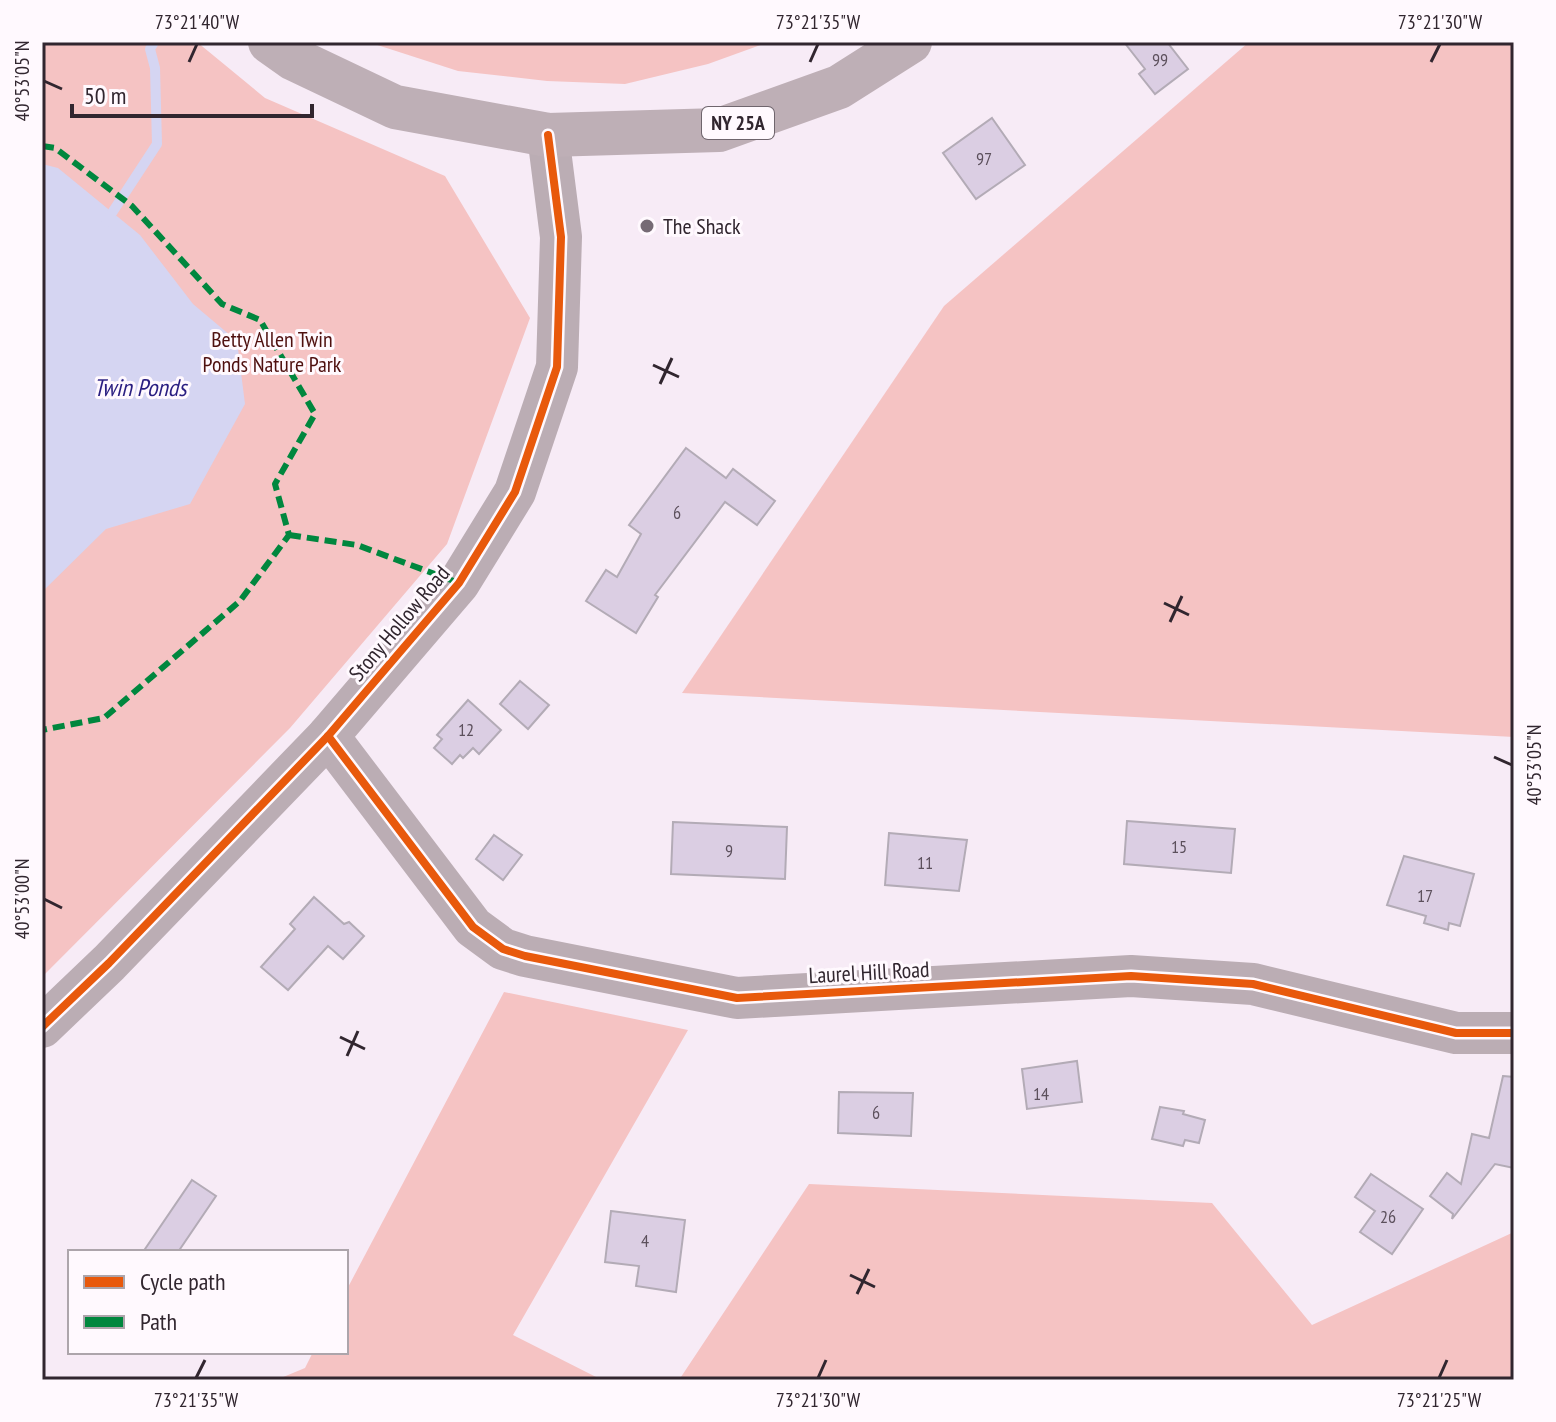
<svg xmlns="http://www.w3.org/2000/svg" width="1556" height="1422" font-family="'PT Sans Narrow',sans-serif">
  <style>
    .green { fill: #f5c3c3 }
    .water { fill: #d5d5f2 }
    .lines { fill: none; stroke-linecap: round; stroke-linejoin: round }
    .stream { stroke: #d5d5f2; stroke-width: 10 }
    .building { fill: #dbcee3; stroke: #b3abb6; stroke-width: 2 }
    .minor { stroke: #bbadb4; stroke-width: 42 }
    .major { stroke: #beafb6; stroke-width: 44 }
    .quiet { stroke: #00873e; stroke-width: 6; stroke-dasharray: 12 6; stroke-linecap: butt }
    .cycleway-casing { stroke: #fff9fe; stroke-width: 13 }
    .cycleway { stroke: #e8590c; stroke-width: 8 }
    .ticks { fill: none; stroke: #31262f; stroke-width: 3 }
    .poi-dot { fill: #766b75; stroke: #fff9fe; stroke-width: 3 }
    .labels { text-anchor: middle; stroke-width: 6; stroke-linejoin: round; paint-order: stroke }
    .number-label { font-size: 18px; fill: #5c505c }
    .shield { fill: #fff9fe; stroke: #6f656d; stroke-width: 2 }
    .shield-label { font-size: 20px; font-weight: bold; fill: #31262f }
    .poi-label { font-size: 22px; fill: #31262f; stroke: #fff9fe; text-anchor: start }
    .park-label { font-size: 22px; fill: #4f100f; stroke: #fff9fe }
    .street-label { font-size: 22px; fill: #31262f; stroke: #fff9fe }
    .water-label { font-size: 24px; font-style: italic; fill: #2a1e81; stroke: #fff9fe }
    .neatline { fill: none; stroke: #31262f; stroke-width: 3 }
    .ticks-label { font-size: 20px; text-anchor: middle; fill: #31262f }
  </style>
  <rect width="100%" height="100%" fill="#f7ebf6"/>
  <g class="green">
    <path d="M 42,42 L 197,42 L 265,98 L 445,176 L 530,318 L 447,544 L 290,728 L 42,977 Z"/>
    <path d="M 368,42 L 769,42 L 708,64 L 625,84 L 547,81 L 458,71 Z"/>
    <path d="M 1249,42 L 1514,42 L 1514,737 L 682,693 L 944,306 Z"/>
    <path d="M 504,992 L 688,1030 L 513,1335 L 602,1380 L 276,1380 L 305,1368 L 313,1352 L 346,1352 L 346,1291 Z"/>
    <path d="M 809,1184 L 1212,1203 L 1312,1325 L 1514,1232 L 1514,1380 L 679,1380 Z"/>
  </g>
  <path class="water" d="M 42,164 L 58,168 L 140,235 L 193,304 L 237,341 L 245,404 L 190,504 L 106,529 L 42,592 Z"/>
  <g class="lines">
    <path class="stream" d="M 106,222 L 157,144 L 155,68 L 150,49 L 154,42"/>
  </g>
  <g class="building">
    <path d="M 1124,42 L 1167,42 L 1188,69 L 1155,94 L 1139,74 L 1145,69 Z"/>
    <path d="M 992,118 L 1025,165 L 976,199 L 943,153 Z"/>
    <path d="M 686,448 L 726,478 L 733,469 L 775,501 L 757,525 L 725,502 L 655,595 L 658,597 L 636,633 L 586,601 L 606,570 L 617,577 L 641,534 L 629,525 Z"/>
    <path d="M 520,681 L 549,705 L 528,729 L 500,704 Z"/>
    <path d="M 468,700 L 501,730 L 479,754 L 473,748 L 463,758 L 460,755 L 452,764 L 434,748 L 442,739 L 437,735 Z"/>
    <path d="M 1127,821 L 1235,829 L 1231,873 L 1124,864 Z"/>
    <path d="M 673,822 L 787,827 L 785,879 L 671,874 Z"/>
    <path d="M 889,833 L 967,840 L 959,891 L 885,885 Z"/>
    <path d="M 494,835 L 522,855 L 503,880 L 476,859 Z"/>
    <path d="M 1404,856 L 1474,874 L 1460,926 L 1449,923 L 1448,930 L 1424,923 L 1426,916 L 1387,905 Z"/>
    <path d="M 314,897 L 344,924 L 349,922 L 364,936 L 343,959 L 328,946 L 288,990 L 261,967 L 295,929 L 290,924 Z"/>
    <path d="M 1077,1061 L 1082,1102 L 1027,1109 L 1022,1069 Z"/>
    <path d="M 1503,1076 L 1514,1077 L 1514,1168 L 1495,1164 L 1452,1219 L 1453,1214 L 1430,1196 L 1447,1173 L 1461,1184 L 1472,1134 L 1489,1138 Z"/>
    <path d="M 839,1092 L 913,1093 L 911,1136 L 838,1133 Z"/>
    <path d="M 1160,1107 L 1184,1111 L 1183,1114 L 1205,1120 L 1199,1143 L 1185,1140 L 1183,1146 L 1152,1139 Z"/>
    <path d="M 1371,1174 L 1423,1209 L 1392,1254 L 1360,1232 L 1375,1211 L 1355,1197 Z"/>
    <path d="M 192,1180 L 216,1196 L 178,1252 L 143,1252 Z"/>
    <path d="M 611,1211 L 685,1220 L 676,1292 L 636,1286 L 639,1266 L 605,1262 Z"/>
  </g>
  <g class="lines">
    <g class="minor">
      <path d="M 328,736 L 473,927 L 503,949 L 525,956 L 737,998 L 1131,976 L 1253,984 L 1456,1033 L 1514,1033"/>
      <path d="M 42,1027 L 109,963 L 328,736 L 459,583 L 515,492 L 557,367 L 561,237 L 548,135"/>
    </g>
    <path class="major" d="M 270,42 L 294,59 L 395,107 L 548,135 L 719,130 L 839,87 L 910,42"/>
    <g class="quiet">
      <path d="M 42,146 L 55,148 L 132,206 L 222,304 L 260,320 L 315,414 L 275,484 L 289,535 L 240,601 L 104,718 L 42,730"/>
      <path d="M 289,535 L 357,545 L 459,583"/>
    </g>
    <g class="cycleway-casing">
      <g id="cycleway">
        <path d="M 328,736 L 473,927 L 503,949 L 525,956 L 737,998 L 1131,976 L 1253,984 L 1456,1033 L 1514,1033"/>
        <path d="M 42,1027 L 109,963 L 328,736 L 459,583 L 515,492 L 557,367 L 561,237 L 548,135"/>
      </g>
    </g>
    <use href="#cycleway" class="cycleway"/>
  </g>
  <path class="ticks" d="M 189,62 L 197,44M 810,62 L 818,44M 1431,62 L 1440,44M 44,81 L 62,89M 653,365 L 679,377M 660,384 L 672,358M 1164,603 L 1189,615M 1170,622 L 1182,596M 1494,757 L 1512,765M 44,899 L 62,908M 340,1037 L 365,1049M 347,1056 L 358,1031M 850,1275 L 875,1287M 857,1294 L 869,1269M 196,1378 L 205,1360M 818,1378 L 826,1360M 1439,1378 L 1447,1360"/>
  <circle class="poi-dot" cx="647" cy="226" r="8"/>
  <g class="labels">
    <g class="number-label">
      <text x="1160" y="66">99</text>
      <text x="984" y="165">97</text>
      <text x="677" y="519">6</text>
      <text x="466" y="736">12</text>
      <text x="1179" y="853">15</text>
      <text x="729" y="857">9</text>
      <text x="925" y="869">11</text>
      <text x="1425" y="902">17</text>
      <text x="1041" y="1100">14</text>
      <text x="876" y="1119">6</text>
      <text x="1388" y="1223">26</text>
      <text x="645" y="1247">4</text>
    </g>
    <rect class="shield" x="702" y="107" width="72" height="32" rx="6"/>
    <g class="shield-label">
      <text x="738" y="130">NY 25A</text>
    </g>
    <g class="poi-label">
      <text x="663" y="234">The Shack</text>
    </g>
    <g class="park-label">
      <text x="272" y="347">Betty Allen Twin<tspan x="272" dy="25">Ponds Nature Park</tspan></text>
    </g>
    <g class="street-label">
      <text transform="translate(399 623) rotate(-50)" y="8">Stony Hollow Road</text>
      <text transform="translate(869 972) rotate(-3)" y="8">Laurel Hill Road</text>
    </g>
    <g class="water-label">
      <text x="140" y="396">Twin Ponds</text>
    </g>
  </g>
  <rect width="1556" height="1422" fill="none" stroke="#fff9fe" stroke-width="88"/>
  <rect x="68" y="1250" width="280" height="104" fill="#fff9fe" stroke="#ada5ab" stroke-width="2"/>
  <rect x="84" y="1276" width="40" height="12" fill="#e8590c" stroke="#ada5ab" stroke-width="2"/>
  <text x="140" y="1290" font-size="24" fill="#31262f">Cycle path</text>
  <rect x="84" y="1316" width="40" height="12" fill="#00873e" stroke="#ada5ab" stroke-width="2"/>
  <text x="140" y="1330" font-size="24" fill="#31262f">Path</text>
  <path d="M72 104v12h240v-12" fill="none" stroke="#31262f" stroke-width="4"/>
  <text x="84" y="104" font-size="24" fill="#31262f" stroke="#fff9fe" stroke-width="6" paint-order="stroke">50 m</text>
  <rect x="44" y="44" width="1468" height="1334" class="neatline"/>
  <g class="ticks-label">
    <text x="197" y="29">73°21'40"W</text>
    <text x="818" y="29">73°21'35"W</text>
    <text x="1440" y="29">73°21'30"W</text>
    <text transform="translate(22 81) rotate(-90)" y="7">40°53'05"N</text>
    <text transform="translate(1534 765) rotate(-90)" y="7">40°53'05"N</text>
    <text transform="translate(22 899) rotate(-90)" y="7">40°53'00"N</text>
    <text x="196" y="1407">73°21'35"W</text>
    <text x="818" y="1407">73°21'30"W</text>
    <text x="1439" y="1407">73°21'25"W</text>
  </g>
</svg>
